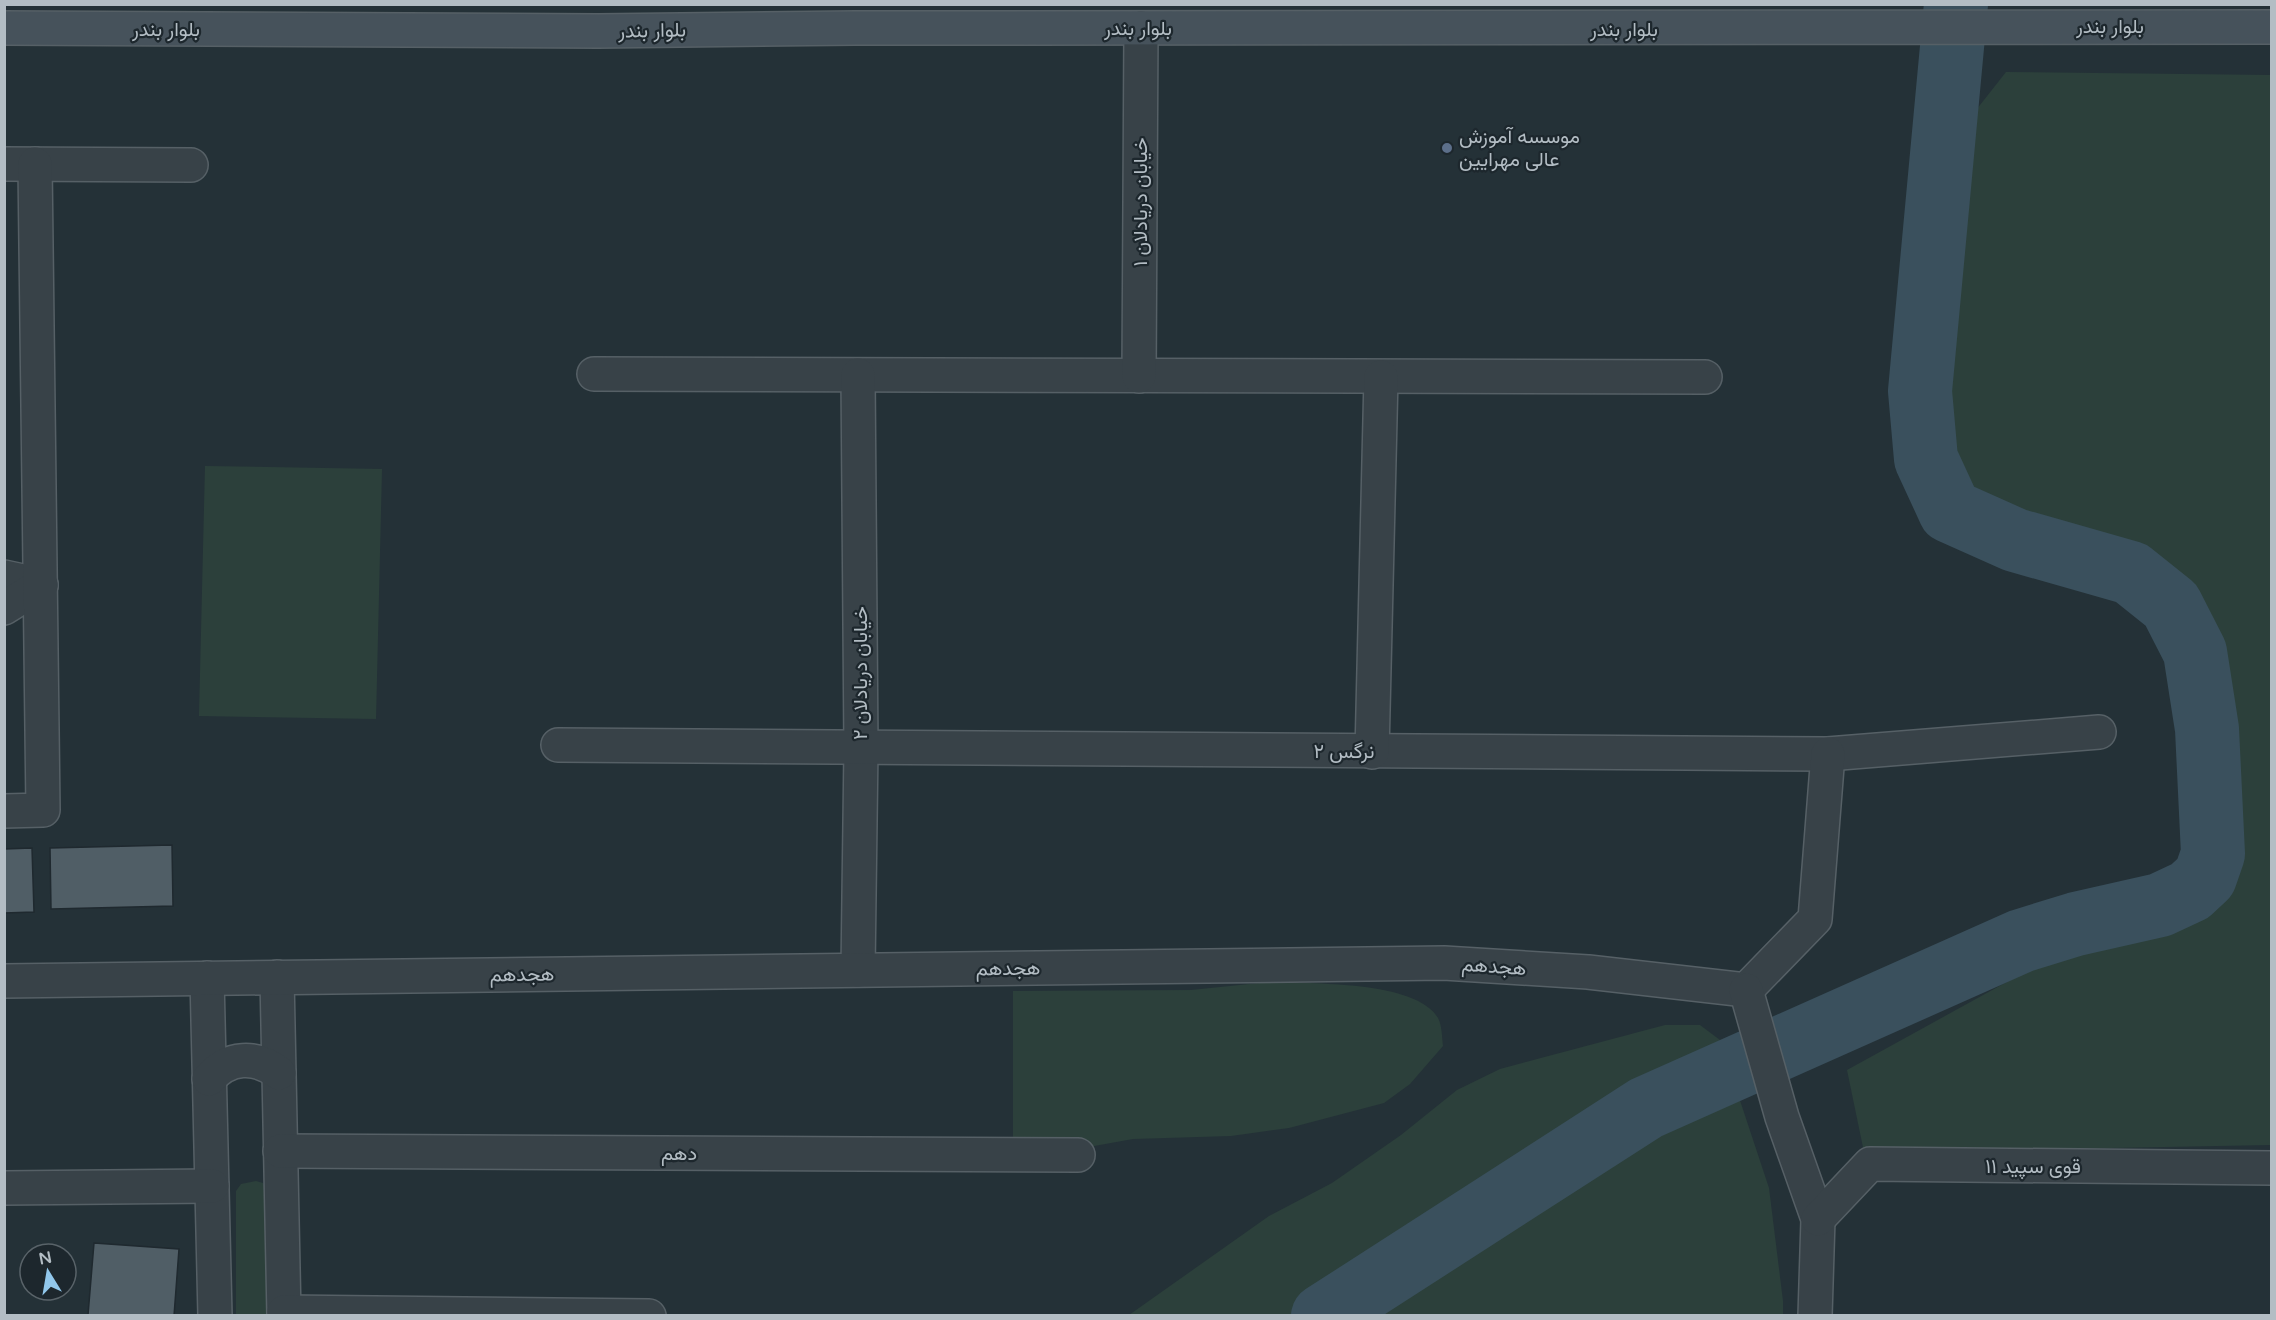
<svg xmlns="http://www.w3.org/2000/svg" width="2276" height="1320" font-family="'Varela Round',Vazirmatn,sans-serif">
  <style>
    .green { fill: #2c403b }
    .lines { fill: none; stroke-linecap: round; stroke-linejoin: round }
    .river { stroke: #3a505d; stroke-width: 64 }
    .building { fill: #505e66; stroke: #1f292f; stroke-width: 1.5 }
    .minor-casing { stroke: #566066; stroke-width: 36 }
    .secondary-casing { stroke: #566066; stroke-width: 36 }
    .minor { stroke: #384248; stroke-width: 33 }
    .secondary { stroke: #46525b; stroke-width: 33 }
    .service-dot { fill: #5c6f8a; stroke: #1d272d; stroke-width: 2 }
    .labels { text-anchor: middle; stroke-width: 4.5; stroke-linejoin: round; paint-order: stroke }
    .street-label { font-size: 20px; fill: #b3bdc4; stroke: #1d272d }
    .poi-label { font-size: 20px; fill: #b3bdc4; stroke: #1d272d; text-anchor: start }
  </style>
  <rect width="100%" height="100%" fill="#243137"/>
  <g class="green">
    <path d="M 2006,72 L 2271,75 L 2271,1145 L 1904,1152 L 1865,1157 L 1847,1070 L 2063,951 L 2161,923 L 2211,902 L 2229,876 L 2235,782 L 2223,660 L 2208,626 L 2174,585 L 2142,564 L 2020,517 L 1976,495 L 1955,465 L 1947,394 L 1935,366 L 1927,365 L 1909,390 L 1897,339 L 1901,285 L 1922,194 L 1958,133 Z"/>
    <path d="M 205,466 L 382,469 L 376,719 L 199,716 Z"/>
    <path d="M 1269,982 C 1308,984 1416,980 1438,1018 C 1442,1025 1442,1038 1443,1046 L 1410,1084 L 1384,1103 L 1289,1128 L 1231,1136 L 1133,1139 L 1072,1150 L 1013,1148 L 1013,991 L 1191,990 Z"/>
    <path d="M 1665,1025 L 1700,1025 L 1720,1040 L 1769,1188 L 1783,1301 L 1783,1315 L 1129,1315 L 1269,1216 L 1332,1183 L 1401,1135 L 1457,1090 L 1500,1069 Z"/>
    <path d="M 256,1181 L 263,1183 L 267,1189 L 268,1315 L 236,1315 L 236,1191 L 241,1184 Z"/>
  </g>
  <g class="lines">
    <path class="river" d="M 1323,1316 L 1646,1108 L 2021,941 L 2076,924 L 2160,905 L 2190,891 L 2205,877 L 2213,854 L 2207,729 L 2195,652 L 2171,605 L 2131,573 L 2015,540 L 1950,511 L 1926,459 L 1920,391 L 1956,4"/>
  </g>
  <g class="building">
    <path d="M 172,845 L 173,906 L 51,909 L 50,848 Z"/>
    <path d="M 32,848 L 34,912 L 4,913 L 4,849 Z"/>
    <path d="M 94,1243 L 179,1249 L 174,1316 L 88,1315 Z"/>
  </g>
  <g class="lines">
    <g class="minor-casing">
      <g id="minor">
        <path d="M 4,164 L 191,165"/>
        <path d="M 594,374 L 1705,377"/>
        <path d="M 858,375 L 861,748 L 858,970"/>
        <path d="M 1139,376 L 1141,28"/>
        <path d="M 4,577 L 41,585"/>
        <path d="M 4,608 L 41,585"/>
        <path d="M 558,745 L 1828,754 L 2099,732"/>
        <path d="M 1372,752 L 1381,377"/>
        <path d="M 4,811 L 43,810 L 35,164"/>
        <path d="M 277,977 L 284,1316"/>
        <path d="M 207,978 L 215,1316"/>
        <path d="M 4,981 L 1444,963 L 1588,972 L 1746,990 L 1815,919 L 1828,754"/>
        <path d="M 1746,990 L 1782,1117 L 1818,1219 L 1815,1316"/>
        <path d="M 209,1079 C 228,1056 256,1055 279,1073"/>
        <path d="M 280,1151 L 1078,1155"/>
        <path d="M 4,1188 L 212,1186"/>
        <path d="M 1818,1219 L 1870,1164 L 2272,1168"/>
        <path d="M 284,1312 L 649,1316"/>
      </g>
    </g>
    <g class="secondary-casing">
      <path id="secondary" d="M 4,28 L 598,31 L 855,28 L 2272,27"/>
    </g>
    <use href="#minor" class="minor"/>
    <use href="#secondary" class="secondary"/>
  </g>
  <circle class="service-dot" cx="1447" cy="148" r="6"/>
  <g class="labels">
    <g class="street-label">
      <text x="2110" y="33">بلوار بندر</text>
      <text x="1138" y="35">بلوار بندر</text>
      <text x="166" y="36">بلوار بندر</text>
      <text x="1624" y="36">بلوار بندر</text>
      <text transform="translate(652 30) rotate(-1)" y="7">بلوار بندر</text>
      <text transform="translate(1140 202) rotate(-90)" y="7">خیابان دریادلان ۱</text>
      <text transform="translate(860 673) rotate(-90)" y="7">خیابان دریادلان ۲</text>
      <text x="1344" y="758">نرگس ۲</text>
      <text transform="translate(1494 966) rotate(4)" y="7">هجدهم</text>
      <text transform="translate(1008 968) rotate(-1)" y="7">هجدهم</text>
      <text transform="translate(522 974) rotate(-1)" y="7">هجدهم</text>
      <text x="679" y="1160">دهم</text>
      <text x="2033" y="1173">قوی سپید ۱۱</text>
    </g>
    <g class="poi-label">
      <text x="1459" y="143">موسسه آموزش<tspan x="1459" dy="23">عالی مهرایین</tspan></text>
    </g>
  </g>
  <rect width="2276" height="1320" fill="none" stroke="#b3bdc4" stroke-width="12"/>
  <g transform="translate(48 1272) rotate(349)"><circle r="28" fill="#1d272d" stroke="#596369" stroke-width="1.5"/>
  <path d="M0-4.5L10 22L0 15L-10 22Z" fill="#91c7eb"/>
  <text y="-9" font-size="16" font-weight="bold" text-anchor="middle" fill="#b3bdc4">N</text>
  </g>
</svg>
